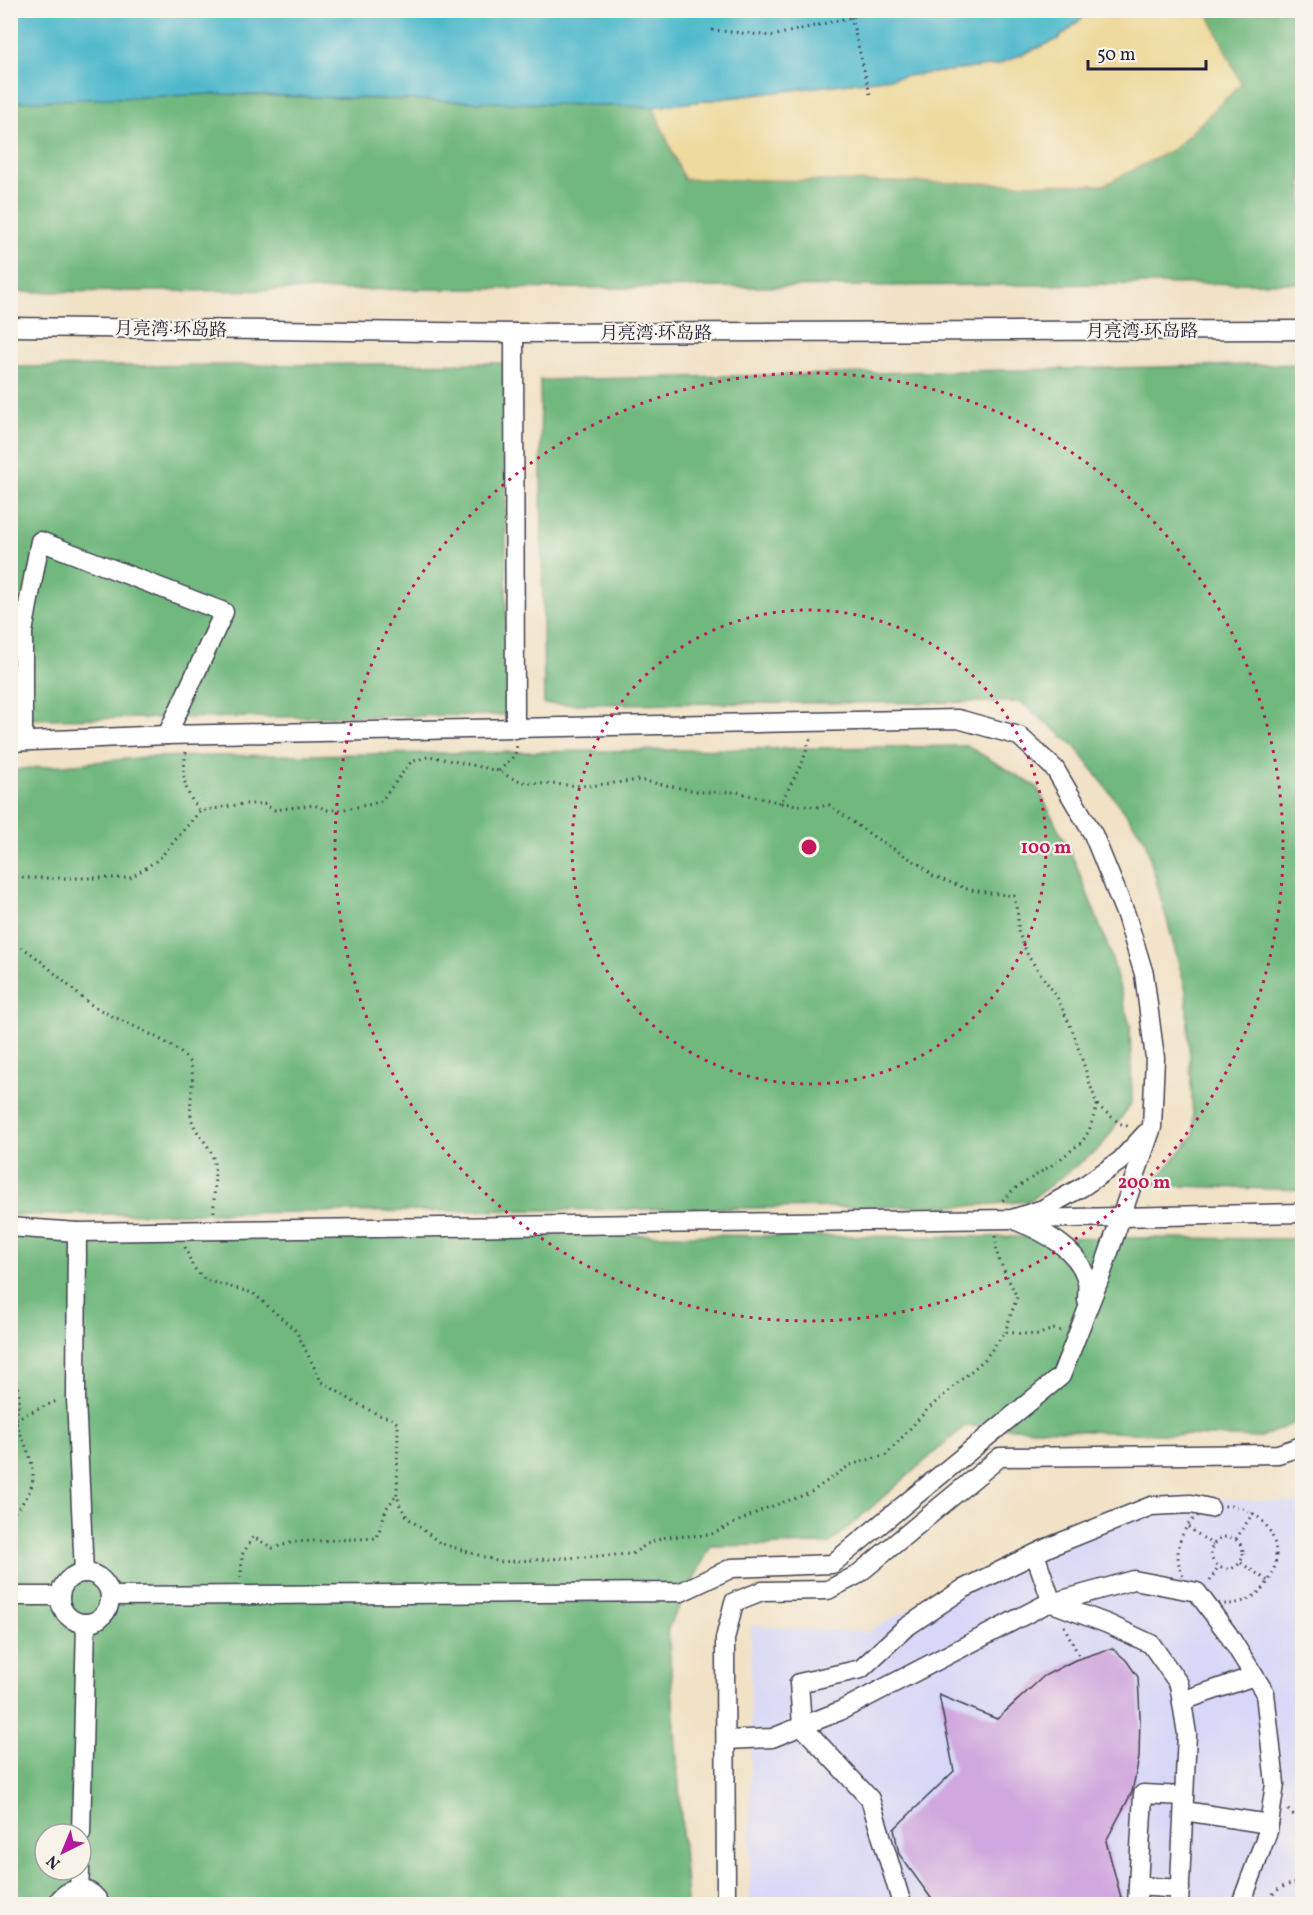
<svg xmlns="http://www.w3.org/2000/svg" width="1313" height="1915" font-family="Vollkorn,'Noto Serif SC',serif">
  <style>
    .built { fill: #d8d7f8 }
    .forest { fill: #6fb87e; stroke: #486d5c; stroke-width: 1.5; fill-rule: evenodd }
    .sand { fill: #eeda9e; stroke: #887e6c; stroke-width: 1.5 }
    .water { fill: #4fb9cc; stroke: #386e84; stroke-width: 1.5 }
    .building { fill: #d0a7de }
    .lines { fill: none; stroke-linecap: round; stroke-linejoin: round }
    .minor-casing { stroke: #413f50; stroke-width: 21 }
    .path { stroke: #413f50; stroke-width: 3; stroke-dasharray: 1.5 4.5; stroke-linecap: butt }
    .minor { stroke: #fff; stroke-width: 18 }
    .ring { fill: none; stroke: #c2185b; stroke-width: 3; stroke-dasharray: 3 6 }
    .labels { text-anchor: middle; stroke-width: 4.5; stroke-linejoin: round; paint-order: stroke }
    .street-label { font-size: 18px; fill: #22223b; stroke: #f7f3e8 }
    .centre { fill: #c2185b; stroke: #f7f3e8; stroke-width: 3 }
    .ring-label { font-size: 18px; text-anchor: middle; font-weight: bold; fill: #c2185b; stroke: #f7f3e8; stroke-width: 4.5; stroke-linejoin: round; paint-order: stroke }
  </style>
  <rect width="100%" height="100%" fill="#f7f3e8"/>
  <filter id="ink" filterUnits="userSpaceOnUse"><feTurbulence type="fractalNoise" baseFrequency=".0167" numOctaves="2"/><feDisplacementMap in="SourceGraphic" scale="12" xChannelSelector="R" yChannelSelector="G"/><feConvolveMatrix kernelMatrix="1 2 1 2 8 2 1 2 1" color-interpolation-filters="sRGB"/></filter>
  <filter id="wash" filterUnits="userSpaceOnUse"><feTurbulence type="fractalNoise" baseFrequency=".008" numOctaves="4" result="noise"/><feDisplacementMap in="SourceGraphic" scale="24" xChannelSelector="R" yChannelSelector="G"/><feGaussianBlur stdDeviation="1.35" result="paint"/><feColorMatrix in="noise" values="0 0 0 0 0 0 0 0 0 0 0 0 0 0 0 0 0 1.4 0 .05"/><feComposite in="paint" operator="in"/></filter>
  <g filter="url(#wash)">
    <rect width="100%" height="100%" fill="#f1e1c5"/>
    <path class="built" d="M 1169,1496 L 1302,1503 L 1302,1904 L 750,1904 L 751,1626 L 867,1632 L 1041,1539 Z"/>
    <g class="forest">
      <path d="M 1207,11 L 1302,11 L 1302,283 L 11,292 L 10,102 L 216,94 L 653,107 L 684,179 L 1240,84 Z"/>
      <path d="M 505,363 L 507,715 L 25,719 L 11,722 L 10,367 Z"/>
      <path d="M 1302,364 L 1302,1190 L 1152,1185 L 1194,1135 L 1186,990 L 1145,839 L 1075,746 L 1021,702 L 544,704 L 540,380 Z"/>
      <path d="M 967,746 L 1037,787 L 1075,862 L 1110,952 L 1130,1026 L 1132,1102 L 1101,1147 L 1029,1201 L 967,1206 L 11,1215 L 11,772 L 21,769 L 148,757 Z"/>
      <path d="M 11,1231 L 1302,1239 L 1302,1420 L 1259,1438 L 965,1426 L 829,1544 L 711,1546 L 668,1628 L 687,1904 L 11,1904 ZM 45,1834 L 81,1834 L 81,1870 L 45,1870 Z"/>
    </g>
    <path class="sand" d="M 1090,10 L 1207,11 L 1241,84 L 1174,149 L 1104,185 L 684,179 L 653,107 L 997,65 L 1058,39 Z"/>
    <path class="water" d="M 10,11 L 11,10 L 1090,11 L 1058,39 L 997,65 L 653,107 L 216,94 L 11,102 Z"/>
    <g id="blocks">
      <path class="building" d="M 1112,1648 L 1126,1660 L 1138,1677 L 1140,1716 L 1139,1758 L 1132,1792 L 1106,1841 L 1123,1905 L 936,1905 L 899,1854 L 894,1829 L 954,1771 L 939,1695 L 997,1719 L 1044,1676 L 1075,1660 Z"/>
    </g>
  </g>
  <g filter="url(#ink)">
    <use href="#blocks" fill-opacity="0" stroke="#413f50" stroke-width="1.5"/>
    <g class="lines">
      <g class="minor-casing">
        <g id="minor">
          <path d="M 10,327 L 514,333 L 1302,330"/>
          <path d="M 514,333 L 515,729"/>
          <path d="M 23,740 L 23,632 L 40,541 L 224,612 L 167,735"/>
          <path d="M 10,742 L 167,735 L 958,719 L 1019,736 L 1055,769 L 1093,834 L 1126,915 L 1144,974 L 1155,1058 L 1152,1127 L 1101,1275 L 1061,1376 L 832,1564 L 732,1568 L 681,1592 L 111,1596"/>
          <path d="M 1028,1219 L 1302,1213"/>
          <path d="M 1019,1222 C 1045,1232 1081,1251 1087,1282 C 1088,1288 1087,1295 1087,1301"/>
          <path d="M 10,1227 L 77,1232 L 1012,1219 L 1043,1209 L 1082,1187 L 1120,1161 L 1146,1133"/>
          <path d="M 77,1232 L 76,1398 L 84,1573"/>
          <path d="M 1035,1554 L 1052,1603 L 1108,1624 L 1151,1644 L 1179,1684 L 1187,1734 L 1179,1904"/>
          <circle cx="85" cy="1598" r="25"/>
          <path d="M 10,1596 L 60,1596"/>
          <path d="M 1182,1701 L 1254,1676"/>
          <path d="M 726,1740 L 772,1738 L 840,1711 L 1044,1605 L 1134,1580 L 1197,1592 L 1228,1634 L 1265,1693 L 1275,1784 L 1268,1831 L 1241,1904"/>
          <path d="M 1184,1811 L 1269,1824"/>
          <path d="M 81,1834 L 86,1623"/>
          <path d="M 1138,1886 L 1180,1889"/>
          <path d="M 79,1889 L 80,1870"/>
          <path d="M 57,1904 C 67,1885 91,1884 100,1904"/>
          <path d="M 726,1904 L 725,1639 L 734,1602 L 762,1591 L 828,1590 L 857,1575 L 1000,1457 L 1278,1454 L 1302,1446"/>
          <path d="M 902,1904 L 870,1799 L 802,1726 L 799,1683 L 861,1669 L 905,1628 L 963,1589 L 1049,1547 L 1151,1506 L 1191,1504 L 1210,1508"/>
          <path d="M 1137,1904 L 1143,1794 L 1184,1796"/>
        </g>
      </g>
      <g class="path">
        <path d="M 851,17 L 870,94"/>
        <path d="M 712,30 L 772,36 L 881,10"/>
        <path d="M 186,752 C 182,778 183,790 200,811"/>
        <path d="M 499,771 L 515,755 L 517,745"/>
        <path d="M 781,803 L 818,807 L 829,805 L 874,837 L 922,866 L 933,876 L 970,890 L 1014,896 L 1018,916 L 1018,931 L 1028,956 L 1057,997 L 1073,1032 L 1097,1105 L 1089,1131 L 1082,1142 L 1055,1163 L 1013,1190 L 1001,1202"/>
        <path d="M 10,878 L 130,878 L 159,859 L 200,811 L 243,804 L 264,804 L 274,810 L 314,805 L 328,810 L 340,810 L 372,804 L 381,801 L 411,762 L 430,756 L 499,771 L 511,778 L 527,783 L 589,786 L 639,780 L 701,792 L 737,792 L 781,803 L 803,761 L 811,736"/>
        <path d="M 10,943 C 27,943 73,992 89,1003 C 111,1019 181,1042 190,1064 C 197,1079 186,1106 193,1123 C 197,1135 210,1145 213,1158 C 217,1175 213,1196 214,1213"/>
        <path d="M 1097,1105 L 1119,1123 L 1130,1127"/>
        <path d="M 995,1236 L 998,1258 L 1017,1297 L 1005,1332"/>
        <path d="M 185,1247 L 193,1267 L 205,1280 L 253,1293 L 296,1331 L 321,1381 L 354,1402 L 379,1415 L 391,1418 L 398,1424 L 397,1494 L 400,1506 L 408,1518 L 440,1543 L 500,1562 L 632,1554 L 647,1544 L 666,1537 L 710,1535 L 764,1509 L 810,1493 L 850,1465 L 886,1455 L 927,1410 L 985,1359 L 1005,1332 L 1037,1335 L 1053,1329 L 1062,1331"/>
        <path d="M 10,1371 C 21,1387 21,1401 15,1419 L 10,1417"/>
        <circle cx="1227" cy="1555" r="49"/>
        <path d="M 10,1516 C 49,1480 30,1461 15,1419 L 59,1400"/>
        <path d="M 1188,1527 L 1213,1545"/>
        <circle cx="1227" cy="1553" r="16"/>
        <path d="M 1236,1539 L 1253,1513"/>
        <path d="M 1241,1563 L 1268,1581"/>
        <path d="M 241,1578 L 242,1555 L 253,1537 L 273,1548 L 294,1542 L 377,1538 L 386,1509 L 397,1494"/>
        <path d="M 1210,1581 L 1218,1567"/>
        <path d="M 1064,1626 L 1080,1658"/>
        <path d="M 1288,1810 L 1302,1822"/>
        <path d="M 1266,1904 C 1274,1889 1286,1883 1302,1883"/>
      </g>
      <use href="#minor" class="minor"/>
    </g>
  </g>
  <g class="ring">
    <circle cx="809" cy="847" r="237"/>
    <circle cx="809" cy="847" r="474"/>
  </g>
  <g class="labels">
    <g class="street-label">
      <text transform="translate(171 329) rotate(1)" y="6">月亮湾·环岛路</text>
      <text x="1142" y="337">月亮湾·环岛路</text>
      <text x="656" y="339">月亮湾·环岛路</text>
    </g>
  </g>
  <circle cx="809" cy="847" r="9" class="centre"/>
  <g class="ring-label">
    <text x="1046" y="853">100 m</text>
    <text x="1144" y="1188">200 m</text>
  </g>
  <rect width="1313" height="1915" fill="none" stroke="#f7f3e8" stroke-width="36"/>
  <g transform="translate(63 1852) rotate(223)"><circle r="28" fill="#f7f3e8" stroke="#a29fa3" stroke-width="1.5"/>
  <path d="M0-4.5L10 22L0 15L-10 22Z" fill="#b5179e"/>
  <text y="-9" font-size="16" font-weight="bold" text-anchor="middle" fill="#22223b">N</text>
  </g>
  <path d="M1088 60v9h118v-9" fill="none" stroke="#22223b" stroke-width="3"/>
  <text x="1097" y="60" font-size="18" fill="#22223b" stroke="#f7f3e8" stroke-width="4.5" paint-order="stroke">50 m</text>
</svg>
